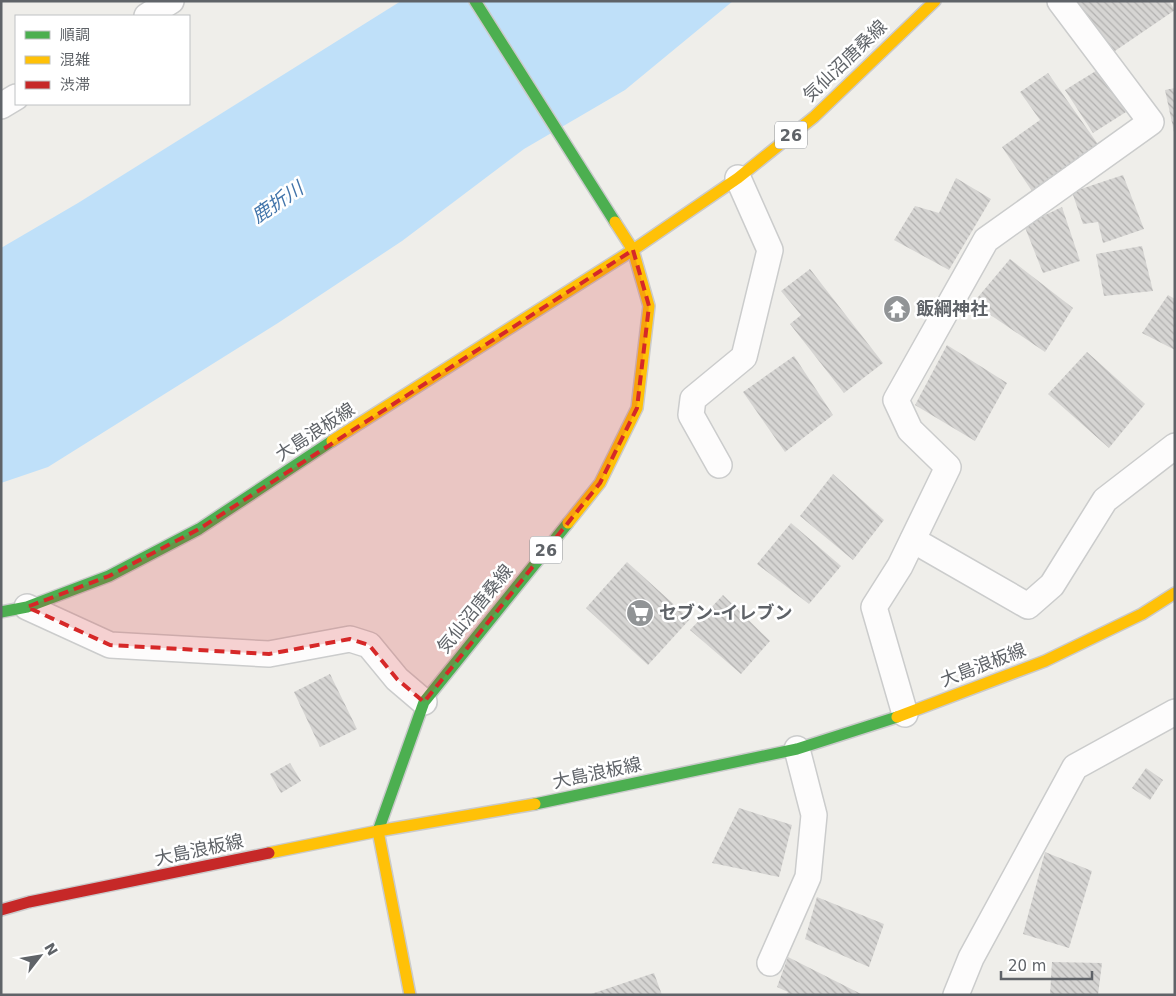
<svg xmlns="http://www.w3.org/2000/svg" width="1176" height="996" font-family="'DejaVu Sans','Noto Sans JP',sans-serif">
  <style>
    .water { fill: #bfe0f9 }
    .building { fill: url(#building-back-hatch) }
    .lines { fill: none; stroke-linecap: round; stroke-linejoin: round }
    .street-casing { stroke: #cbcccc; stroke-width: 28 }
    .fast-casing { stroke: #cacacb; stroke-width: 14 }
    .slow-casing { stroke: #cacacb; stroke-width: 14 }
    .jam-casing { stroke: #cacacb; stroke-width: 14 }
    .street { stroke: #fdfcfc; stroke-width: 25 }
    .fast { stroke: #4caf50; stroke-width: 11 }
    .slow { stroke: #ffc107; stroke-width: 11 }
    .jam { stroke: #c62828; stroke-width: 11 }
    .marked { fill: #d62828; fill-opacity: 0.2; stroke: #d62828; stroke-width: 4; stroke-dasharray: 10 6; stroke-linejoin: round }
    .labels { text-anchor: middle; stroke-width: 5; stroke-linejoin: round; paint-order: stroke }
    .shield { fill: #fff; stroke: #8f9295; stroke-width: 1 }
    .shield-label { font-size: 16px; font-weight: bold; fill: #5f6368 }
    .street-label { font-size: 18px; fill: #5f6368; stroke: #fff }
    .poi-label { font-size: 18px; font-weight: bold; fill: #5f6368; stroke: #fff; text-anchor: start }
    .water-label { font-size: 19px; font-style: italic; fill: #4174aa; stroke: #fff }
  </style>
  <defs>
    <pattern id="building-back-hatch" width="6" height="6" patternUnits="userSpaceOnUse" patternTransform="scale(1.25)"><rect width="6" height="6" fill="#d6d5d3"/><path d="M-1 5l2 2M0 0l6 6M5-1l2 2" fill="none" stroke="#b1b0af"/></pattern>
  </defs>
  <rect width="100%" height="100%" fill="#efeeea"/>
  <path class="water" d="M 401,1 L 733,1 L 625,90 L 524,149 L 402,241 L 278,323 L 48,467 L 1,483 L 1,248 L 78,203 Z"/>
  <g class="building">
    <path d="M 1073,1 L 1169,1 L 1175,10 L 1112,53 Z"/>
    <path d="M 1099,69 L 1126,112 L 1093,133 L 1065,90 Z"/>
    <path d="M 1048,73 L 1102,150 L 1036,197 L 1002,147 L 1040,120 L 1020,92 Z"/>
    <path d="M 1175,88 L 1175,132 L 1174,132 L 1165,90 Z"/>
    <path d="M 1123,175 L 1144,229 L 1103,243 L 1098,222 L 1083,224 L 1072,192 Z"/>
    <path d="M 956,178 L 991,199 L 949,270 L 894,240 L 915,206 L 939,213 Z"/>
    <path d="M 1062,207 L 1080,261 L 1043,273 L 1024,225 Z"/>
    <path d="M 1142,246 L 1153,291 L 1104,296 L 1096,254 Z"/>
    <path d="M 1010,259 L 1073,308 L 1045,352 L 973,303 Z"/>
    <path d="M 810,269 L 883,363 L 844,393 L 790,324 L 801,315 L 781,291 Z"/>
    <path d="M 1168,295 L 1175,299 L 1175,350 L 1142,333 Z"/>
    <path d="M 947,345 L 1007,383 L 975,441 L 915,405 Z"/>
    <path d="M 1087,352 L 1145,404 L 1109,448 L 1048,394 Z"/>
    <path d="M 794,356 L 833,415 L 785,452 L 743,392 Z"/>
    <path d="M 833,474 L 884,520 L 853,560 L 800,516 Z"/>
    <path d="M 791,523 L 841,566 L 809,604 L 757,564 Z"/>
    <path d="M 627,562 L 690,619 L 648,665 L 586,608 Z"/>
    <path d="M 723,595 L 770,641 L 741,674 L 690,630 Z"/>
    <path d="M 330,674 L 357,729 L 320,747 L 294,692 Z"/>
    <path d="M 290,763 L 301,781 L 281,793 L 270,774 Z"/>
    <path d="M 1146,768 L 1163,780 L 1150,800 L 1132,788 Z"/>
    <path d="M 739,808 L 792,825 L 779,877 L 712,863 Z"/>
    <path d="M 1045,852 L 1092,871 L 1069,948 L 1023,934 Z"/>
    <path d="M 817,897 L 884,924 L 869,967 L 805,939 Z"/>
    <path d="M 788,957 L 863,995 L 786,995 L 788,992 L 777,987 Z"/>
    <path d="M 1052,962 L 1102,963 L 1098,995 L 1050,995 Z"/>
    <path d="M 654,973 L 662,995 L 591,995 L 591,994 Z"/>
  </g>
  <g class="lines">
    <g class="street-casing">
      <g id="street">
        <path d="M 147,16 L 171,1"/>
        <path d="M 1,106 L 16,97"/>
        <path d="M 719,465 L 691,415 L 693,399 L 744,357 L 770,250 L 738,178"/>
        <path d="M 913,540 L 1028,606 L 1052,585 L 1105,500 L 1175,446"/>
        <path d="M 27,607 L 110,645 L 269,654 L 350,639 L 369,645 L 397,679 L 424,702"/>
        <path d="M 905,714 L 874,607 L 900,566 L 948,467 L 910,430 L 896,400 L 986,240 L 1151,122 L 1060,1"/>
        <path d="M 770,963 L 808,877 L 814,815 L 797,749"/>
        <path d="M 956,995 L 971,958 L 1075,767 L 1175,712"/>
      </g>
    </g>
    <g class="fast-casing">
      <g id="fast">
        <path d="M 475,1 L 615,222"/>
        <path d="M 1,612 L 27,607 L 109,576 L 199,529 L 332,441"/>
        <path d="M 535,804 L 797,749 L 897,717"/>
        <path d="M 378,831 L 424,702 L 568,523"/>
      </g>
    </g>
    <g class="slow-casing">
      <g id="slow">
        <path d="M 633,250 L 738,178 L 814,117 L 935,1"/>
        <path d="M 332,441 L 633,250"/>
        <path d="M 568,523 L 600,483 L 637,408 L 649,306 L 633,250 L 615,222"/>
        <path d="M 897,717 L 1045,661 L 1142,614 L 1175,593"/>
        <path d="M 378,831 L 410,995"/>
        <path d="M 269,853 L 378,831 L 535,804"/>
      </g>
    </g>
    <g class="jam-casing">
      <path id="jam" d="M 1,910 L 29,902 L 269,853"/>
    </g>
    <use href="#street" class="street"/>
    <use href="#fast" class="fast"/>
    <use href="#slow" class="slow"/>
    <use href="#jam" class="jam"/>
  </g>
  <path class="marked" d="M 633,250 L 649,306 L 637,408 L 600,483 L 424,702 L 397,679 L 369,645 L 350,639 L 269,654 L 110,645 L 27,607 L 109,576 L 199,529 Z"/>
  <defs>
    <g id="temple-disc" transform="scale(1.4375)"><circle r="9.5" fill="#919496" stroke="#fff"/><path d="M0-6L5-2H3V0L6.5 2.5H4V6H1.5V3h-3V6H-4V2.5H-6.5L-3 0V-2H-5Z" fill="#fff"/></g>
    <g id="supermarket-disc" transform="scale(1.4375)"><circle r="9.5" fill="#919496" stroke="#fff"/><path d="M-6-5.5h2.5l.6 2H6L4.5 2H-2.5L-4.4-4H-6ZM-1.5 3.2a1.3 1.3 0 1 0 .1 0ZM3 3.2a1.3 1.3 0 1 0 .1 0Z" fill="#fff"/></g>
  </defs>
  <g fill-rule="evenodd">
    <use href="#temple-disc" x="897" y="309"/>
    <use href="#supermarket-disc" x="640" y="613"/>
  </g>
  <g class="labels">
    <g class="shield">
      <rect x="775" y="121.5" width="32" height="27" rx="4"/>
      <rect x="530" y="536.5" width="32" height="27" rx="4"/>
    </g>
    <g class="shield-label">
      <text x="791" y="141">26</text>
      <text x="546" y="556">26</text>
    </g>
    <g class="street-label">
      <text transform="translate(845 61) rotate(-44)" y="6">気仙沼唐桑線</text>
      <text transform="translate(315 432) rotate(-33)" y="6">大島浪板線</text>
      <text transform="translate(475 609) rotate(-51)" y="6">気仙沼唐桑線</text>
      <text transform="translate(983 665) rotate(-21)" y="6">大島浪板線</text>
      <text transform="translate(597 773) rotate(-12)" y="6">大島浪板線</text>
      <text transform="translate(199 850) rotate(-12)" y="6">大島浪板線</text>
    </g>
    <g class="poi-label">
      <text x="916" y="315">飯綱神社</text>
      <text x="659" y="619">セブン-イレブン</text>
    </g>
    <g class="water-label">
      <text transform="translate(277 202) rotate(-34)" y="7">鹿折川</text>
    </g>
  </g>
  <rect width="1176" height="996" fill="none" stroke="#5f6368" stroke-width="5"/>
  <rect x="15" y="15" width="175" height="90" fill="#ffffff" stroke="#bfc1c3"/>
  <rect x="25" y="31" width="25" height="8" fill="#4caf50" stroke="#bfc1c3"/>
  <text x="60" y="40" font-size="15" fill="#5f6368">順調</text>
  <rect x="25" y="56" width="25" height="8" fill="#ffc107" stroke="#bfc1c3"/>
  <text x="60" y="65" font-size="15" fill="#5f6368">混雑</text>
  <rect x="25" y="81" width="25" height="8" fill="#c62828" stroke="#bfc1c3"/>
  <text x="60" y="90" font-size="15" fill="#5f6368">渋滞</text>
  <g transform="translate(40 956) rotate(59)" stroke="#ffffff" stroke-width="4" paint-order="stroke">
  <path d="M0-4L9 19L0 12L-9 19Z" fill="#5f6368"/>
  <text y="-8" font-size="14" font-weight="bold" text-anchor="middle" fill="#5f6368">N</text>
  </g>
  <path d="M1001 971v8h91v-8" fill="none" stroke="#5f6368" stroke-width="2.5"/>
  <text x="1008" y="971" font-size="15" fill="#5f6368" stroke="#ffffff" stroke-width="4" paint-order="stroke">20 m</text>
</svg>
